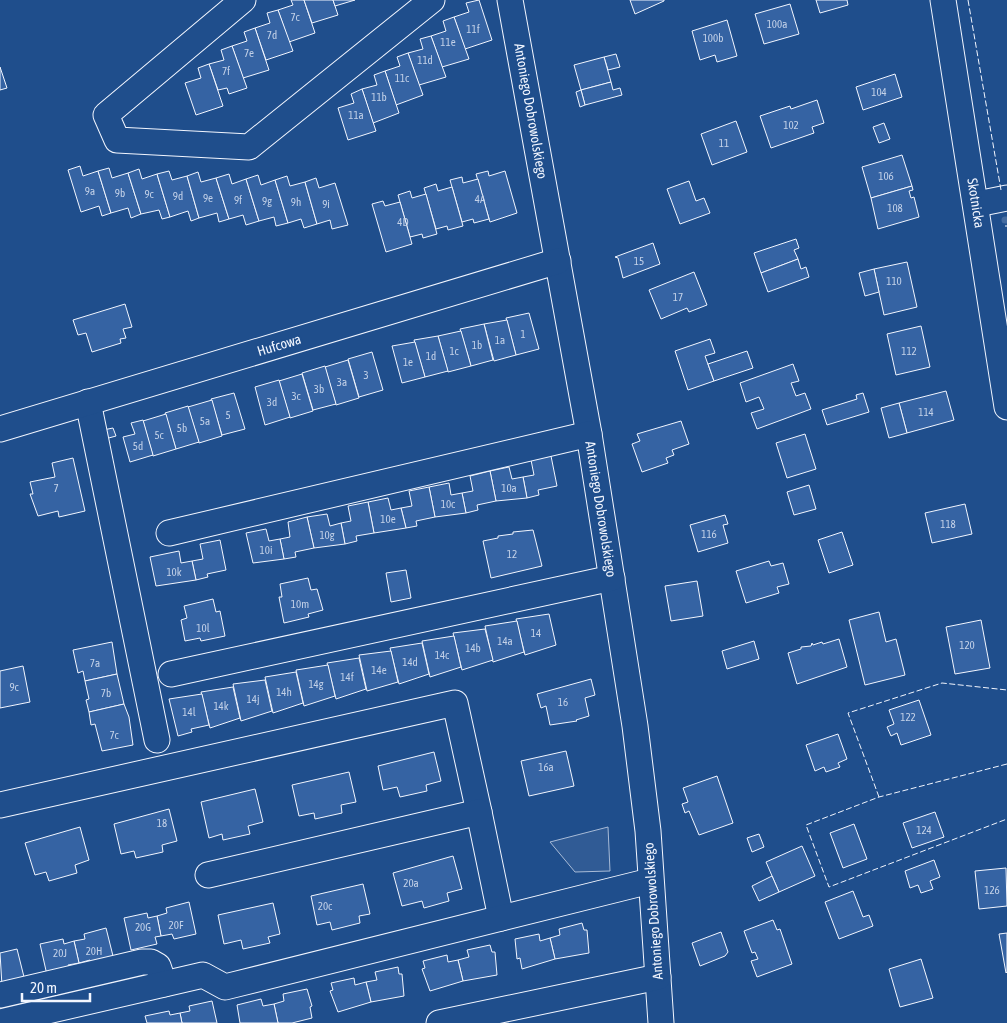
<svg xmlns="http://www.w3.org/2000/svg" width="1007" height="1023" font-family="'Asap Condensed',sans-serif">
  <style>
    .green { fill: #305b95; stroke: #a8bbd7 }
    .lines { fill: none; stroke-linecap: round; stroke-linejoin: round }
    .stream { stroke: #446ba0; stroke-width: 7 }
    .building { fill: #3563a3; stroke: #f2f6ff }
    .minor-casing { stroke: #f2f6ff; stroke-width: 27 }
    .minor { stroke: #1f4e8c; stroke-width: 25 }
    .fence { stroke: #f2f6ff; stroke-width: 1; stroke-dasharray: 6 2.5; stroke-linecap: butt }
    .labels { text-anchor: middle; stroke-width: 4; stroke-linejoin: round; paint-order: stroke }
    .number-label { font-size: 11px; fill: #c3d1e8 }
    .street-label { font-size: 14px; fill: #f2f6ff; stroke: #1f4e8c }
  </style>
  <rect width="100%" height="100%" fill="#1f4e8c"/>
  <path class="green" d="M 608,827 L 610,871 L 575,872 L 550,842 Z"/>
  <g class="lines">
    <path class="stream" d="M 1005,220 L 1007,220"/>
  </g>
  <g class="building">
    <path d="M 291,0 L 304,0 L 315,33 L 289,42 L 278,10 L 293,5 Z"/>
    <path d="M 304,0 L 333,0 L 338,15 L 312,23 Z"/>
    <path d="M 333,0 L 355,0 L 335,6 Z"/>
    <path d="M 479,0 L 492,40 L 465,49 L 454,17 L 469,12 L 466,3 Z"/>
    <path d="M 630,0 L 664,0 L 664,1 L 635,14 Z"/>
    <path d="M 816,0 L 847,0 L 848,5 L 820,13 Z"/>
    <path d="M 790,4 L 799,34 L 764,44 L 755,14 Z"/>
    <path d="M 278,10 L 293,51 L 266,60 L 255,28 L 270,23 L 267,13 Z"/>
    <path d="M 454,17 L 469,59 L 442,67 L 431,36 L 446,31 L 443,21 Z"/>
    <path d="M 727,20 L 737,56 L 717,62 L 715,55 L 700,60 L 692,31 Z"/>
    <path d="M 255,28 L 269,70 L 243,78 L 232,46 L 247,41 L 244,32 Z"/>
    <path d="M 431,36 L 446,77 L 419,85 L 408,53 L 423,49 L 420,39 Z"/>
    <path d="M 232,46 L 247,88 L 229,94 L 227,88 L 218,90 L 209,64 L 224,60 L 221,50 Z"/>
    <path d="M 408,53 L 423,95 L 396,105 L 385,71 L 400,66 L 397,57 Z"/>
    <path d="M 616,54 L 620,67 L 608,70 L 604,57 Z"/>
    <path d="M 604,57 L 611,82 L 581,90 L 574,65 Z"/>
    <path d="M 209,64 L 223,106 L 196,115 L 185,83 L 201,78 L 198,68 Z"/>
    <path d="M 0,67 L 7,88 L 0,90 Z"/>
    <path d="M 385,71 L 399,113 L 373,123 L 362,89 L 377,85 L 374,75 Z"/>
    <path d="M 895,74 L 902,97 L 863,110 L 856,87 Z"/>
    <path d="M 611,82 L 613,90 L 620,88 L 622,95 L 585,105 L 581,90 Z"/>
    <path d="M 362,89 L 376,131 L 348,140 L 338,108 L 354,103 L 351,94 Z"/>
    <path d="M 581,90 L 585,105 L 580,107 L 576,92 Z"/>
    <path d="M 817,100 L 824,123 L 812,127 L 814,133 L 771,148 L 760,116 L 790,106 L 791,109 Z"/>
    <path d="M 736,121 L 747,152 L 712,165 L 701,134 Z"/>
    <path d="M 884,123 L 890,139 L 879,143 L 873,127 Z"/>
    <path d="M 902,155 L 912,186 L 871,198 L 862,167 Z"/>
    <path d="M 80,166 L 83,176 L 98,171 L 111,213 L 102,216 L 99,206 L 81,212 L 68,170 Z"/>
    <path d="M 109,168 L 112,178 L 128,173 L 141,214 L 131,218 L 128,208 L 111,213 L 98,171 Z"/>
    <path d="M 139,169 L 142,179 L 157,174 L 170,217 L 162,219 L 159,210 L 141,214 L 128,173 Z"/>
    <path d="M 169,171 L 172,180 L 187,176 L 199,218 L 191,221 L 188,211 L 170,217 L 157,174 Z"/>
    <path d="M 488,171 L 489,176 L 505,171 L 517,213 L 490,222 L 476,174 Z"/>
    <path d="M 198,172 L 201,182 L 216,178 L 229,219 L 219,222 L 217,213 L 199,218 L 187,176 Z"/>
    <path d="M 229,174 L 232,184 L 246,179 L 259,221 L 246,225 L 243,215 L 229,219 L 216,178 Z"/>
    <path d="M 258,175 L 261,185 L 275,180 L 288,223 L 276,226 L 274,217 L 259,221 L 246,179 Z"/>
    <path d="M 287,176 L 290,186 L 305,182 L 317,224 L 304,228 L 301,219 L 288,223 L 275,180 Z"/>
    <path d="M 462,177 L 463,183 L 478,179 L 489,219 L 474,223 L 473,219 L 462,222 L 450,180 Z"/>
    <path d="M 316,178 L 319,188 L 335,183 L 348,225 L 332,229 L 330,220 L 317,224 L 305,182 Z"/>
    <path d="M 689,181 L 696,201 L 704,198 L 710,213 L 680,224 L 667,189 Z"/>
    <path d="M 436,184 L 438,191 L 452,187 L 463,226 L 448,230 L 447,226 L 436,229 L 424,188 Z"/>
    <path d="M 912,186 L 913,190 L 909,191 L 911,198 L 914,197 L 919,217 L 878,229 L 871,198 Z"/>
    <path d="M 410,191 L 412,198 L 426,194 L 437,234 L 423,238 L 422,234 L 410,237 L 398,195 Z"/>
    <path d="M 383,201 L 385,206 L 400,202 L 412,244 L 386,252 L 372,204 Z"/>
    <path d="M 796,239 L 799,248 L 794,250 L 798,259 L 761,273 L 754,253 Z"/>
    <path d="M 653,243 L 660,264 L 623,278 L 618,258 L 615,257 Z"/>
    <path d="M 798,259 L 801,269 L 806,267 L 809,277 L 768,292 L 761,273 Z"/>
    <path d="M 907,262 L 917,307 L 884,315 L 874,269 Z"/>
    <path d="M 874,269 L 879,292 L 865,296 L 859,273 Z"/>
    <path d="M 694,272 L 707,305 L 689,312 L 687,308 L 661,319 L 649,290 Z"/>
    <path d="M 125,304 L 132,327 L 123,329 L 126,338 L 120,339 L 121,343 L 92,352 L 86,333 L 78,335 L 73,320 Z"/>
    <path d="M 529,313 L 539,349 L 516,355 L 506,318 Z"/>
    <path d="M 507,320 L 516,355 L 494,361 L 484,324 Z"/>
    <path d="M 484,324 L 493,360 L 471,366 L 460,329 Z"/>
    <path d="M 921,326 L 930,367 L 896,375 L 887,334 Z"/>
    <path d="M 461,331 L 471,366 L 448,372 L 438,336 Z"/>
    <path d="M 438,336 L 448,371 L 425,377 L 414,340 Z"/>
    <path d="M 710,339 L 715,353 L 705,356 L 714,381 L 688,390 L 675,351 Z"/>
    <path d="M 415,342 L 425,377 L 402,383 L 392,346 Z"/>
    <path d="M 747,351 L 753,368 L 714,381 L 708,364 Z"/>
    <path d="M 372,352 L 383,390 L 359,397 L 348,359 Z"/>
    <path d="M 348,360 L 359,398 L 336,405 L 325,367 Z"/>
    <path d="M 793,364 L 799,381 L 791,383 L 796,396 L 805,393 L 811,409 L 757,429 L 751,413 L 764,409 L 759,397 L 746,402 L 740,383 Z"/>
    <path d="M 325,366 L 336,404 L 313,410 L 302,373 Z"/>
    <path d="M 302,374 L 313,411 L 290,418 L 279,381 Z"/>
    <path d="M 279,380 L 290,417 L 265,425 L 255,387 Z"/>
    <path d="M 946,391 L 954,420 L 907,433 L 899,403 Z"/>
    <path d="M 234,393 L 245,429 L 222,435 L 211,399 Z"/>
    <path d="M 863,393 L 869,412 L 827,425 L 822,410 L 857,399 L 856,395 Z"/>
    <path d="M 212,400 L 222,436 L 199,443 L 188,407 Z"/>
    <path d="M 899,403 L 907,433 L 889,438 L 881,408 Z"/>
    <path d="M 188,406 L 199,442 L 176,449 L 165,413 Z"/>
    <path d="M 166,414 L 176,449 L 153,456 L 143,421 Z"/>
    <path d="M 143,420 L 153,455 L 130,462 L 123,437 L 135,434 L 131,423 Z"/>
    <path d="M 681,421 L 689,444 L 672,450 L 674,455 L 666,458 L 668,463 L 642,472 L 632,444 L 640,441 L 637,434 Z"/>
    <path d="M 113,428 L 116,436 L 105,439 L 103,430 Z"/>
    <path d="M 805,434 L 816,469 L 787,478 L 776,443 Z"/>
    <path d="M 551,456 L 557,486 L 538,490 L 539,495 L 527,498 L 523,477 L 534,475 L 531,460 Z"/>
    <path d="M 73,458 L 85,511 L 59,517 L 58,511 L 38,516 L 30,494 L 33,494 L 30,482 L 55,477 L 52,463 Z"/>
    <path d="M 509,467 L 512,479 L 523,477 L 527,498 L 496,501 L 490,471 Z"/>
    <path d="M 490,471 L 496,501 L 477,505 L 478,510 L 466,513 L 462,493 L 473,491 L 470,476 Z"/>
    <path d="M 449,483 L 451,495 L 462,493 L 466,513 L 435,517 L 429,487 Z"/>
    <path d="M 809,485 L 816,509 L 794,515 L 787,492 Z"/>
    <path d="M 429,487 L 435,517 L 416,521 L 417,526 L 406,528 L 401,508 L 412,506 L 409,491 Z"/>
    <path d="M 388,498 L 391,510 L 401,508 L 406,528 L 374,533 L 368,502 Z"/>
    <path d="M 368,502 L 374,533 L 356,536 L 357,541 L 345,544 L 341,523 L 351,521 L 348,506 Z"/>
    <path d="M 965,504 L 972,534 L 932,543 L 925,513 Z"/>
    <path d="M 327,514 L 330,526 L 341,523 L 345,544 L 314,548 L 307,517 Z"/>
    <path d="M 725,515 L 728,524 L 723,525 L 728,543 L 698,552 L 690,525 Z"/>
    <path d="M 307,517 L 314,548 L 295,552 L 296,557 L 284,559 L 280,539 L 290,537 L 288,522 Z"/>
    <path d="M 266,529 L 269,541 L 280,539 L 284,559 L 253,563 L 246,533 Z"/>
    <path d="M 533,530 L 542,566 L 491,578 L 483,541 L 498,538 L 498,536 L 513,534 L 513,532 Z"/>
    <path d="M 842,532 L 853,565 L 829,573 L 818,540 Z"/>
    <path d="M 220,540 L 226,570 L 207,574 L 208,577 L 196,580 L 192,561 L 203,559 L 200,544 Z"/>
    <path d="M 179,551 L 181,563 L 192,561 L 196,580 L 156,586 L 150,557 Z"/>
    <path d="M 769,561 L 771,566 L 783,563 L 789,584 L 777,587 L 779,593 L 746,603 L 736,571 Z"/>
    <path d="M 406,570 L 411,598 L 391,602 L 386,573 Z"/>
    <path d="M 308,578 L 311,590 L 317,589 L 323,610 L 308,614 L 309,617 L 284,623 L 279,597 L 282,597 L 280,584 Z"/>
    <path d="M 697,581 L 703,616 L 671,621 L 665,586 Z"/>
    <path d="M 213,599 L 216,612 L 220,611 L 225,636 L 201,641 L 200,638 L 185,641 L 181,620 L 187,618 L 184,606 Z"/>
    <path d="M 879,612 L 886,642 L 896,639 L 905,675 L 865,685 L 849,620 Z"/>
    <path d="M 549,614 L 556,645 L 525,655 L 516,619 Z"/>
    <path d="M 981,620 L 990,668 L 955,674 L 946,627 Z"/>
    <path d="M 517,621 L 524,652 L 493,662 L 485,626 Z"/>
    <path d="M 485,629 L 493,660 L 462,670 L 453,633 Z"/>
    <path d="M 454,636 L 461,667 L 430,677 L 422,641 Z"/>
    <path d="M 839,639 L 847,667 L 797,684 L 788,653 L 801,649 L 801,647 L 811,646 L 812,643 L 813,645 L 822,642 L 823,644 Z"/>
    <path d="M 754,641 L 759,659 L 727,669 L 722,651 Z"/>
    <path d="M 112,642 L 117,674 L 85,681 L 83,671 L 78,673 L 73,650 Z"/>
    <path d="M 422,643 L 429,674 L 399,684 L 390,648 Z"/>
    <path d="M 391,651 L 398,682 L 367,691 L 359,655 Z"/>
    <path d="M 359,658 L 366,689 L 336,699 L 327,663 Z"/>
    <path d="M 328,665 L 335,696 L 304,706 L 296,670 Z"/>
    <path d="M 23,666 L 30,702 L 0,708 L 0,671 Z"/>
    <path d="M 296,672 L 303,703 L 273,713 L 265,677 Z"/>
    <path d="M 117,674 L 124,704 L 89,712 L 86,700 L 89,699 L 85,681 Z"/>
    <path d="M 591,679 L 595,695 L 585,698 L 589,716 L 576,720 L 577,721 L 550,725 L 546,706 L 541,708 L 537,694 Z"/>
    <path d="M 265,680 L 272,711 L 241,721 L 233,684 Z"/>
    <path d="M 233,687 L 240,718 L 210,728 L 201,692 Z"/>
    <path d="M 202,694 L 209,725 L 191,729 L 192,732 L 178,736 L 169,699 Z"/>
    <path d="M 919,700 L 931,735 L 901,745 L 897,733 L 891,736 L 887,727 L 894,724 L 889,710 Z"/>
    <path d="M 124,704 L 129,717 L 133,745 L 102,751 L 95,724 L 91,725 L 89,712 Z"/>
    <path d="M 838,734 L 847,759 L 838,763 L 840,767 L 826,772 L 824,767 L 815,771 L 806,745 Z"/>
    <path d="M 566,751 L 574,786 L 529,796 L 521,761 Z"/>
    <path d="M 434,752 L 441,781 L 426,785 L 427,791 L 400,797 L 397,787 L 383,790 L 378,766 Z"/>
    <path d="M 349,772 L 356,802 L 341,805 L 342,813 L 315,819 L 314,813 L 299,816 L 292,785 Z"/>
    <path d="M 717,776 L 733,823 L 699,835 L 689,811 L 685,813 L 682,804 L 688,802 L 683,788 Z"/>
    <path d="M 255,789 L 263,822 L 248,826 L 250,834 L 223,840 L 222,834 L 209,838 L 201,802 Z"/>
    <path d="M 169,809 L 177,841 L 162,845 L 163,852 L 136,858 L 134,851 L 121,854 L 114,824 Z"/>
    <path d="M 935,812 L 944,837 L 912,848 L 903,823 Z"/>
    <path d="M 854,824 L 867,859 L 843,868 L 830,833 Z"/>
    <path d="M 80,827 L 89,860 L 75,865 L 77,873 L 49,881 L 46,872 L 35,875 L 25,843 Z"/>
    <path d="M 759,834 L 764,847 L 752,852 L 747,838 Z"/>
    <path d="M 802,846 L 815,876 L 779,892 L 766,862 Z"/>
    <path d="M 453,856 L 462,889 L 447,893 L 449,901 L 424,908 L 422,901 L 402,906 L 393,873 Z"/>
    <path d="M 934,860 L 940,877 L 930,881 L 933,889 L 921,893 L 918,885 L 910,888 L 905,871 Z"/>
    <path d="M 1006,868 L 1007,906 L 979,909 L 975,871 Z"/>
    <path d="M 772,876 L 779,892 L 759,901 L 752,886 Z"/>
    <path d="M 363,884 L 370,914 L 359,916 L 360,923 L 332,930 L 330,922 L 317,925 L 311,896 Z"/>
    <path d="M 853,891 L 863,917 L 869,915 L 873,926 L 839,939 L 825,902 Z"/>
    <path d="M 189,902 L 196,934 L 174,939 L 172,934 L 161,936 L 157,916 L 167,913 L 166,908 Z"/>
    <path d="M 273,903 L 280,934 L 268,937 L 270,943 L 243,949 L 241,940 L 224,944 L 218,915 Z"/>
    <path d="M 147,913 L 148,918 L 157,916 L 161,936 L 155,937 L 157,944 L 131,950 L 124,918 Z"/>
    <path d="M 773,920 L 777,930 L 780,929 L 792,964 L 757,977 L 751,961 L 758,959 L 755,952 L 752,953 L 744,931 Z"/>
    <path d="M 582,923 L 584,930 L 587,930 L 589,953 L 555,959 L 550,938 L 560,935 L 559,929 Z"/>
    <path d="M 106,928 L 114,960 L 91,965 L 90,960 L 79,963 L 74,941 L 85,939 L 84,934 Z"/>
    <path d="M 721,932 L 728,952 L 725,956 L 700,966 L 692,943 Z"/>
    <path d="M 1007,933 L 1007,972 L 1006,973 L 999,934 Z"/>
    <path d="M 539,934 L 540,941 L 550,938 L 555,959 L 522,969 L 520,958 L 517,959 L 515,939 Z"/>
    <path d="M 63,939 L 64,944 L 74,941 L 79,963 L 68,965 L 70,970 L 47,975 L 40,944 Z"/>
    <path d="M 490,945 L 492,952 L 495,952 L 497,975 L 463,981 L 458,960 L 469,957 L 467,950 Z"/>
    <path d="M 17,949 L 25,981 L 2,986 L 0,953 Z"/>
    <path d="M 447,955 L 448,962 L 458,960 L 463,981 L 430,991 L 422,969 L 425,968 L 423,961 Z"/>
    <path d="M 921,959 L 933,998 L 900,1007 L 889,969 Z"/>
    <path d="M 398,967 L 399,974 L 402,974 L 404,996 L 371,1002 L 366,982 L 377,980 L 375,972 Z"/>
    <path d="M 354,978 L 355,985 L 366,982 L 371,1002 L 338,1012 L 330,991 L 333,990 L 331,983 Z"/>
    <path d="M 307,989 L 312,1006 L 310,1007 L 312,1018 L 292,1023 L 278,1023 L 274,1004 L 284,1001 L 283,994 Z"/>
    <path d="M 261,999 L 263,1006 L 274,1004 L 278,1023 L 240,1023 L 237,1005 Z"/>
    <path d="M 212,1001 L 217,1023 L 182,1023 L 180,1013 L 190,1011 L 189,1006 Z"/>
    <path d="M 169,1011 L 170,1015 L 180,1013 L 182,1023 L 147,1023 L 145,1016 Z"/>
  </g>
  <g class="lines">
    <g class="minor-casing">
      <g id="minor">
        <path d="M 243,0 L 106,115 L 117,140 L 249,147 L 432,0"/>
        <path d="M 510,0 L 589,434 L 635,726 L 648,831 L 661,1023"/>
        <path d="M 943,0 L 1007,407"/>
        <path d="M 977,204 L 1007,198"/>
        <path d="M 88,402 L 157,740"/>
        <path d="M 0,429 L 558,261"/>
        <path d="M 169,533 L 589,434"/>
        <path d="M 171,674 L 612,578"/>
        <path d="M 0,805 L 455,703 L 479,812"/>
        <path d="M 208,875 L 479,812 L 501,918"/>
        <path d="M 0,995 L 142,962 L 151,962 L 158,966 L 164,984"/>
        <path d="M 0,1022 L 203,975 L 225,987 L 650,881"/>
        <path d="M 439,1023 L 658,977"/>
      </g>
    </g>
    <use href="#minor" class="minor"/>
    <g class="fence">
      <path d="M 968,0 L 1001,190"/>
      <path d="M 1005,226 L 1007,226"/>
      <path d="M 1007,764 L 879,797 L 806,825 L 829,887 L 1007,819"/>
      <path d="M 879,797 L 848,713 L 942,683 L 1007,690"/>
    </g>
  </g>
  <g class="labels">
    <g class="number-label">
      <text x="295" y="21">7c</text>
      <text x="777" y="28">100a</text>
      <text x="473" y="33">11f</text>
      <text x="272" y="39">7d</text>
      <text x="713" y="42">100b</text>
      <text x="448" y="46">11e</text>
      <text x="249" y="57">7e</text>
      <text x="425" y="64">11d</text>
      <text x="226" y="75">7f</text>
      <text x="402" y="82">11c</text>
      <text x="879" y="96">104</text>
      <text x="379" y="101">11b</text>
      <text x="356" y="119">11a</text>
      <text x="791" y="129">102</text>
      <text x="724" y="147">11</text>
      <text x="886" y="180">106</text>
      <text x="90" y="195">9a</text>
      <text x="120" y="197">9b</text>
      <text x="149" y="198">9c</text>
      <text x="178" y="200">9d</text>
      <text x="208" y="202">9e</text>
      <text x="480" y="203">4A</text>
      <text x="238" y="204">9f</text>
      <text x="267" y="205">9g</text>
      <text x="296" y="206">9h</text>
      <text x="326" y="208">9i</text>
      <text x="895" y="212">108</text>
      <text x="403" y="226">4D</text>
      <text x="639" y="265">15</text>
      <text x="894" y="285">110</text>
      <text x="678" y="301">17</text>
      <text x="523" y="338">1</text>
      <text x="500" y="344">1a</text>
      <text x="477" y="349">1b</text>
      <text x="454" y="355">1c</text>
      <text x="909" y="355">112</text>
      <text x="431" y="360">1d</text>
      <text x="408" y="366">1e</text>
      <text x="366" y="379">3</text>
      <text x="342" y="386">3a</text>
      <text x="319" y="393">3b</text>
      <text x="296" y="400">3c</text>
      <text x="272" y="406">3d</text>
      <text x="926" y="416">114</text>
      <text x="228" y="419">5</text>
      <text x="205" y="425">5a</text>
      <text x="182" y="432">5b</text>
      <text x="159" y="439">5c</text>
      <text x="138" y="450">5d</text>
      <text x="56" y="492">7</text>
      <text x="509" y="492">10a</text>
      <text x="448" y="508">10c</text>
      <text x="388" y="523">10e</text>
      <text x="948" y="528">118</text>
      <text x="709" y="538">116</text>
      <text x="327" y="539">10g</text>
      <text x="266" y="554">10i</text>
      <text x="512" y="558">12</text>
      <text x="174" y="576">10k</text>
      <text x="300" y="608">10m</text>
      <text x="203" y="632">10l</text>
      <text x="536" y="637">14</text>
      <text x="505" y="645">14a</text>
      <text x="967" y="649">120</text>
      <text x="473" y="652">14b</text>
      <text x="442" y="659">14c</text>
      <text x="410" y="666">14d</text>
      <text x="95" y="667">7a</text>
      <text x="379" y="674">14e</text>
      <text x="347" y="681">14f</text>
      <text x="316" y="688">14g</text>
      <text x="14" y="691">9c</text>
      <text x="284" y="696">14h</text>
      <text x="106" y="697">7b</text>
      <text x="253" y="703">14j</text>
      <text x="563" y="706">16</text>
      <text x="221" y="710">14k</text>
      <text x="189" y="716">14l</text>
      <text x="908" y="721">122</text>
      <text x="114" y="739">7c</text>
      <text x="546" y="771">16a</text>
      <text x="162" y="827">18</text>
      <text x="924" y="834">124</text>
      <text x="411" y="887">20a</text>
      <text x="992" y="894">126</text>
      <text x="325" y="910">20c</text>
      <text x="176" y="929">20F</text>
      <text x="143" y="931">20G</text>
      <text x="94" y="955">20H</text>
      <text x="60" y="957">20J</text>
    </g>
    <g class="street-label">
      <text transform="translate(531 111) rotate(80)" y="5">Antoniego Dobrowolskiego</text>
      <text transform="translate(976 203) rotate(81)" y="5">Skotnicka</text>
      <text transform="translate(279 345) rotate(-17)" y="5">Hufcowa</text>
      <text transform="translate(601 509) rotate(81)" y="5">Antoniego Dobrowolskiego</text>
      <text transform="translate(653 911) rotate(-94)" y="5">Antoniego Dobrowolskiego</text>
    </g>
  </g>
  <path d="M22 993v8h68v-8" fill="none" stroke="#f2f6ff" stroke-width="2.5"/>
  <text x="30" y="993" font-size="15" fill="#f2f6ff" stroke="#1f4e8c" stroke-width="4" paint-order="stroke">20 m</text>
</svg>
